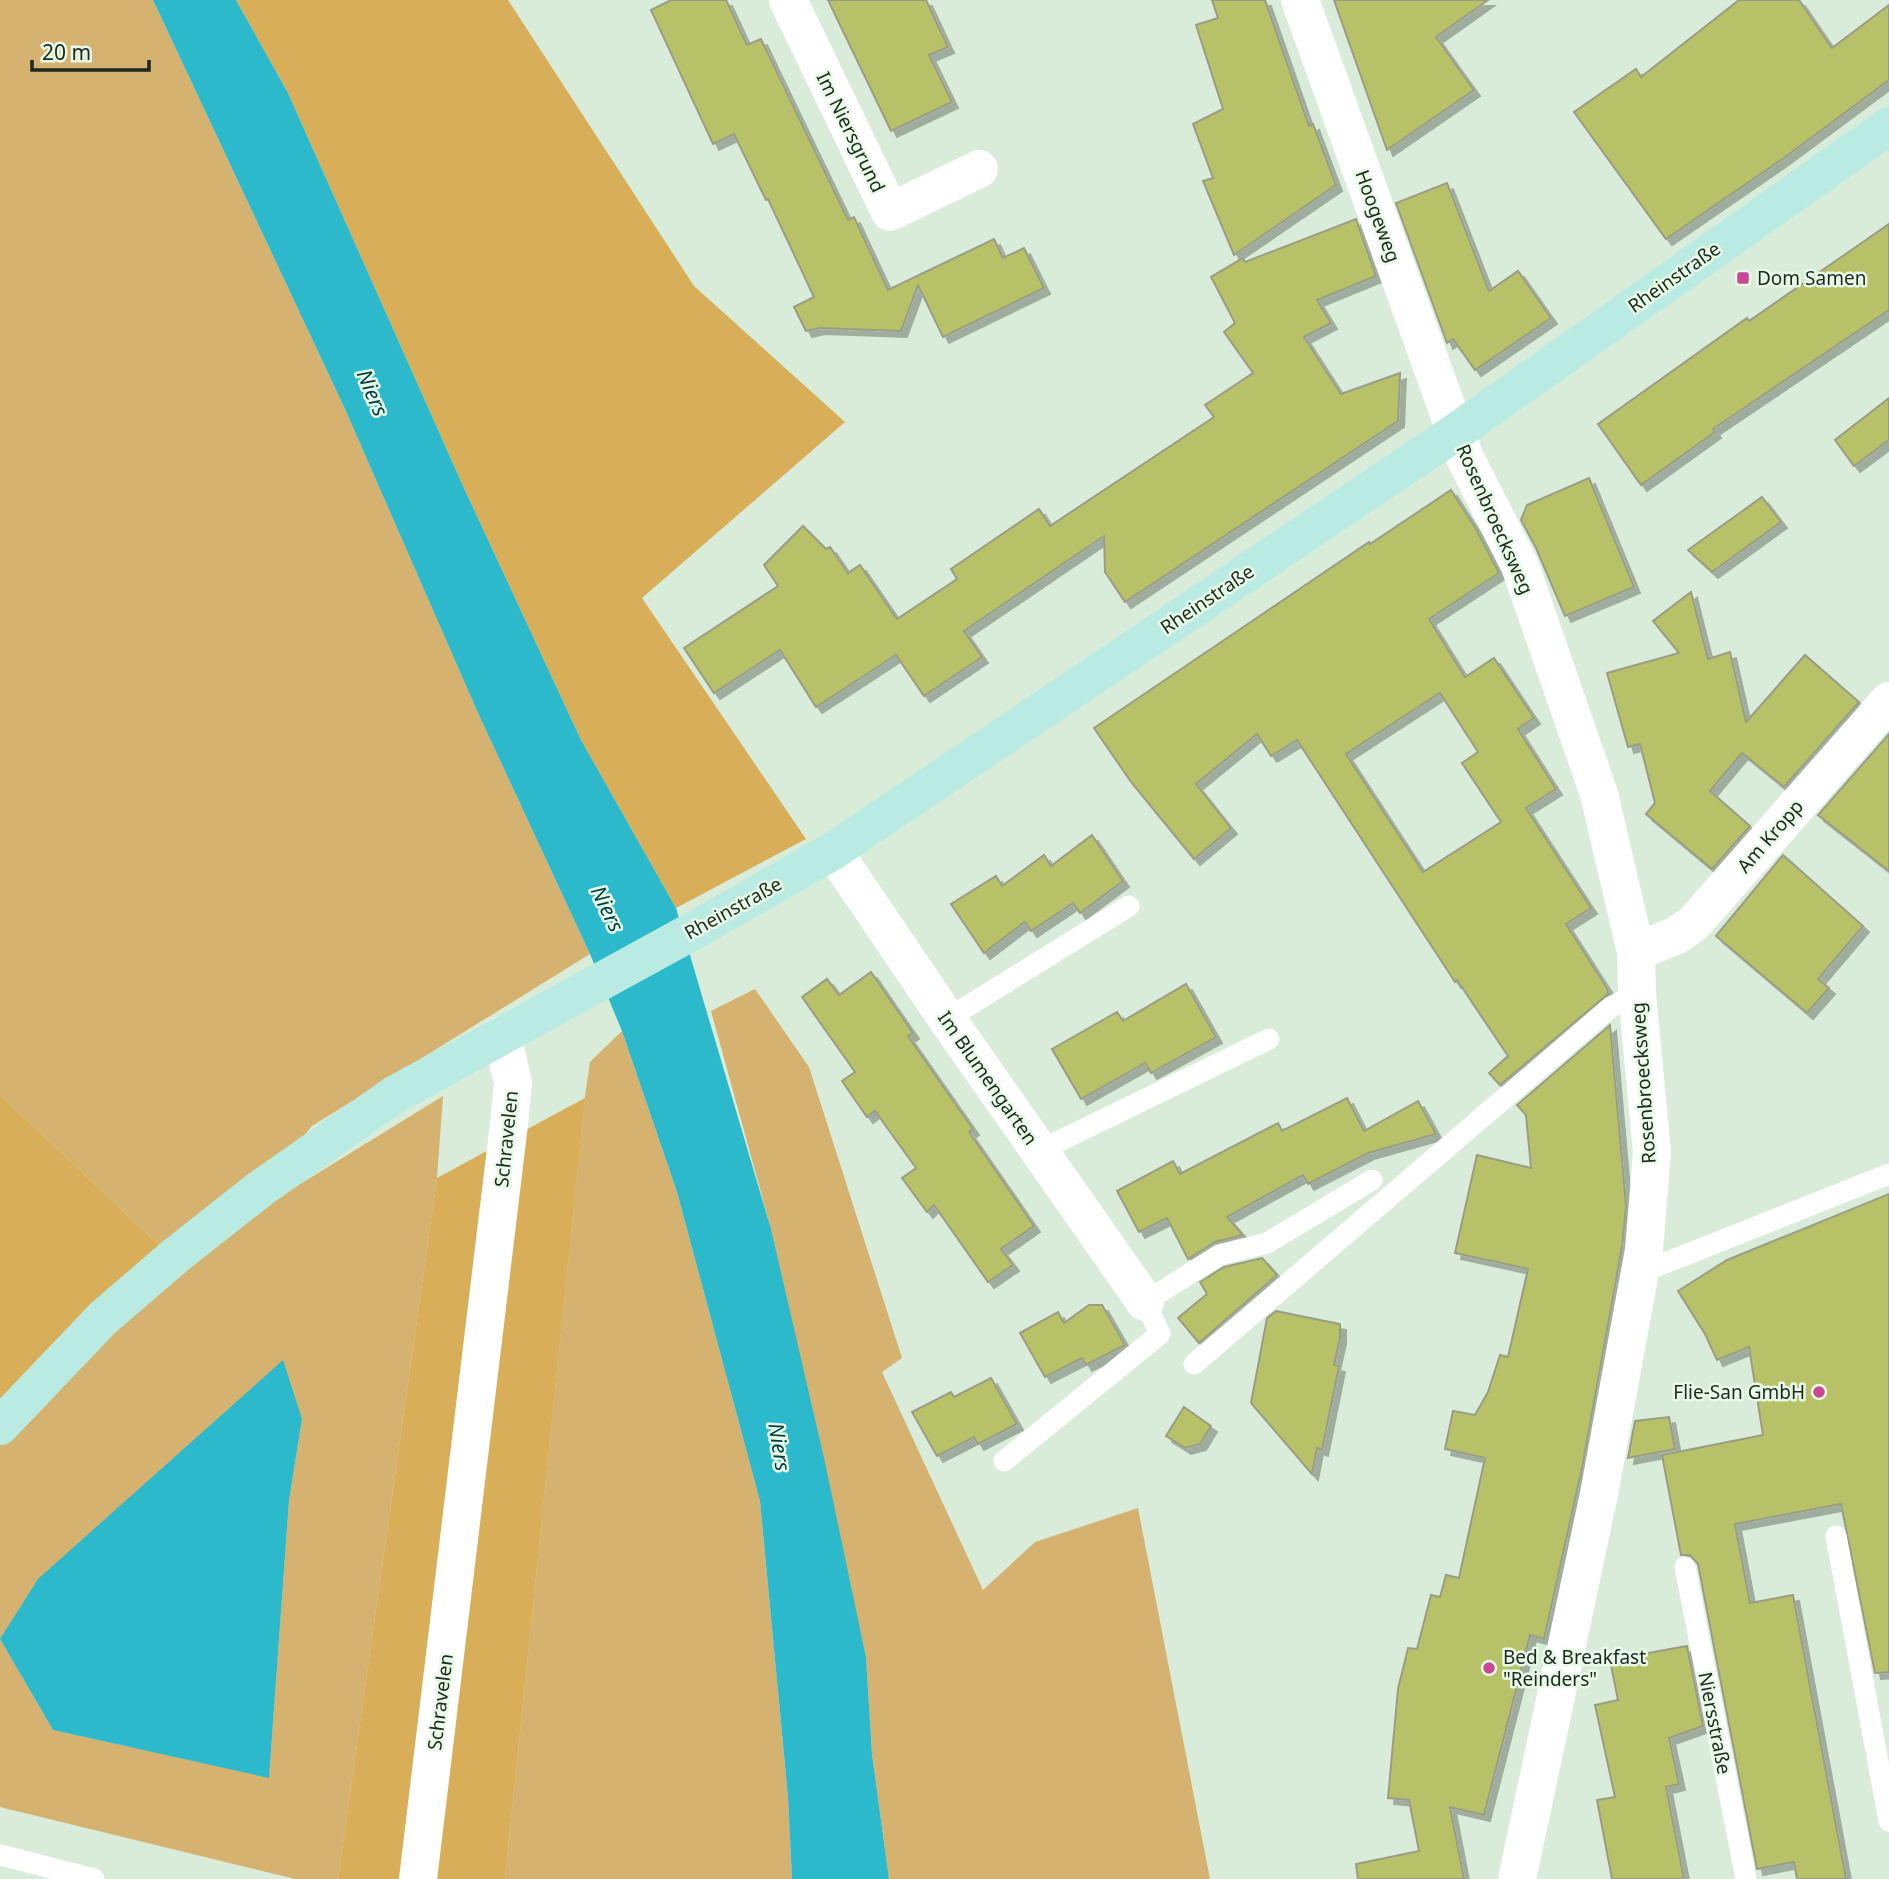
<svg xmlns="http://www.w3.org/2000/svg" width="1889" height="1879" font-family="'Noto Sans',sans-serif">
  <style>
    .green { fill: #d5b26f; fill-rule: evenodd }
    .forest { fill: #d9ae58 }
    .water { fill: #2cb9cc }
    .building { fill: #b7c267; stroke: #9a9d86; stroke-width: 2; fill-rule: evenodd; filter: url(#shadow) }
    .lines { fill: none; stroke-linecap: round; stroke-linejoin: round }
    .lane { stroke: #fff; stroke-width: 21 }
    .street { stroke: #fff; stroke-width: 38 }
    .secondary { stroke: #baebe3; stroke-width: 38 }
    .poi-dot { fill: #c84892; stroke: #e6fae6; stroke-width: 2.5 }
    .labels { text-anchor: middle; stroke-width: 5; stroke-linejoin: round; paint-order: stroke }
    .street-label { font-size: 19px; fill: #1f2720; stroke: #e6fae6 }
    .poi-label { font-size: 19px; fill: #1f2720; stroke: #e6fae6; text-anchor: start }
    .water-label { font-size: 21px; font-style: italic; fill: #003d45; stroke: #e6fae6 }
  </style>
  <defs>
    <filter id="shadow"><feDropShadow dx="6" dy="6" stdDeviation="0" flood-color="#0004"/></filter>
  </defs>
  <rect width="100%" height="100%" fill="#d9ecd9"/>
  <g class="green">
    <path d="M 0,0 L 153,0 L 345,409 L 478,713 L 590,954 L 312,1126 L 260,1189 L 271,1202 L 443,1096 L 437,1178 L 338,1879 L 295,1879 L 0,1807 L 0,1427 L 168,1254 L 0,1094 ZM 302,1419 L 289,1501 L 269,1777 L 53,1730 L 0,1639 Z"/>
    <path d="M 755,989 L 809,1067 L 902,1358 L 882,1372 L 983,1590 L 1035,1542 L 1138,1508 L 1210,1879 L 889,1879 L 872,1754 L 866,1657 L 771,1229 L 711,1011 Z"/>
    <path d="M 622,1031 L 677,1192 L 760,1501 L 788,1797 L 792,1879 L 505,1879 L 585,1096 L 590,1062 Z"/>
  </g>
  <g class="forest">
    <path d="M 236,0 L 508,0 L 694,286 L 845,422 L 642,598 L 806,839 L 676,908 L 581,740 L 463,486 L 288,93 Z"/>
    <path d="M 0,1094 L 168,1254 L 0,1438 Z"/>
    <path d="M 585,1098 L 505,1879 L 338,1879 L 437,1178 Z"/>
  </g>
  <g class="water">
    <path d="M 153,0 L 236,0 L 288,93 L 463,486 L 581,740 L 676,908 L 771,1229 L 824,1458 L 866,1657 L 872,1754 L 889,1879 L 792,1879 L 788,1797 L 760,1501 L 677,1192 L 622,1031 L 590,954 L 478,713 L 345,409 Z"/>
    <path d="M 283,1360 L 302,1419 L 289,1501 L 269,1778 L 53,1730 L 0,1639 L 38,1579 Z"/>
  </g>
  <g class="building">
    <path d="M 671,0 L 726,0 L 747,45 L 761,39 L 848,220 L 854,217 L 888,290 L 994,239 L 1003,258 L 1024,248 L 1044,288 L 943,337 L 918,285 L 901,331 L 819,328 L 806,331 L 794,307 L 814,297 L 768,199 L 766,200 L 734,134 L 713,144 L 651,10 Z"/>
    <path d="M 828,0 L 926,0 L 948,47 L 929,55 L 952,102 L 891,131 Z"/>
    <path d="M 1212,0 L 1265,0 L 1309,126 L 1313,124 L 1336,185 L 1234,255 L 1203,181 L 1213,178 L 1193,124 L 1223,109 L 1196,25 L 1218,18 Z"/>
    <path d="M 1334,0 L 1488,0 L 1436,37 L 1474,90 L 1387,150 Z"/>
    <path d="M 1739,0 L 1799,0 L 1832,48 L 1889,5 L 1889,80 L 1784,158 L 1666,239 L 1574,112 L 1636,69 L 1641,77 Z"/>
    <path d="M 1447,183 L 1489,291 L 1518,271 L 1551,318 L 1475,370 L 1453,339 L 1447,343 L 1396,203 Z"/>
    <path d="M 1356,219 L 1376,276 L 1317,300 L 1331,323 L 1304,337 L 1341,394 L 1400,373 L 1398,421 L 1125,602 L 1105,572 L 1104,536 L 964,631 L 982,657 L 924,696 L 896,655 L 816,707 L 780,650 L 714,693 L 684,648 L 778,586 L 764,565 L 803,526 L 826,549 L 830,547 L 848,573 L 860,565 L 897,619 L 957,579 L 951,569 L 1039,509 L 1050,526 L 1214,417 L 1205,405 L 1253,373 L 1224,332 L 1235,323 L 1211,277 L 1243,258 L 1245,262 Z"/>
    <path d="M 1889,224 L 1889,310 L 1713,429 L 1715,432 L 1641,485 L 1598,424 L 1747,318 L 1749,321 Z"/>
    <path d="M 1889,398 L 1889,440 L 1854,466 L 1835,440 Z"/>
    <path d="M 1589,478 L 1634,587 L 1565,616 L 1536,548 L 1521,520 L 1527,505 Z"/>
    <path d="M 1451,490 L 1476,529 L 1499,573 L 1429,619 L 1465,677 L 1494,658 L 1534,718 L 1518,729 L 1556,789 L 1526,808 L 1591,908 L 1566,924 L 1607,988 L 1608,994 L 1500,1085 L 1489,1073 L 1508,1056 L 1457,980 L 1455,982 L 1297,740 L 1271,756 L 1257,734 L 1196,784 L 1231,828 L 1194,859 L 1131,782 L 1094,728 L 1369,542 L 1370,544 ZM 1440,693 L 1478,752 L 1462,763 L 1501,822 L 1423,872 L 1346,754 Z"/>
    <path d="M 1762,497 L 1781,522 L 1712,572 L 1688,550 Z"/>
    <path d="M 1691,592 L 1708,659 L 1730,652 L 1746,722 L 1805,655 L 1859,702 L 1784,787 L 1742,753 L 1710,791 L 1750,826 L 1712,869 L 1646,814 L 1655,803 L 1640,744 L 1628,747 L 1607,673 L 1679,653 L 1653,621 Z"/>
    <path d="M 1889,734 L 1889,871 L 1818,815 Z"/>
    <path d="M 1092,835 L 1123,881 L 1080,913 L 1073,903 L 1031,931 L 1025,922 L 984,953 L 951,904 L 996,876 L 1002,886 L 1044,855 L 1051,866 Z"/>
    <path d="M 1783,855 L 1863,926 L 1818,979 L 1829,988 L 1807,1013 L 1716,936 Z"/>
    <path d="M 871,972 L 913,1033 L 908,1036 L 973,1129 L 969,1132 L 1034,1226 L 1001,1249 L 1013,1265 L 988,1282 L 934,1205 L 927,1212 L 902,1178 L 916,1168 L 875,1111 L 867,1117 L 842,1081 L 855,1072 L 802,997 L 827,979 L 839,995 Z"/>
    <path d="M 1186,984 L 1216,1037 L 1151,1073 L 1145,1063 L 1081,1099 L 1052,1049 L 1117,1012 L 1123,1021 Z"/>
    <path d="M 1610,1025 L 1626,1206 L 1622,1247 L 1582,1468 L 1544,1639 L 1530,1635 L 1484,1815 L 1450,1807 L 1464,1879 L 1358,1879 L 1356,1864 L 1419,1851 L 1409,1800 L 1388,1798 L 1398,1689 L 1408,1648 L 1417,1649 L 1431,1595 L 1440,1597 L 1446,1575 L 1459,1578 L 1485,1458 L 1445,1449 L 1453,1411 L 1475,1415 L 1488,1392 L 1500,1355 L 1508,1357 L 1528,1269 L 1455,1253 L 1477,1155 L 1531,1168 L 1526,1115 L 1517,1105 Z"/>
    <path d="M 1347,1098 L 1364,1131 L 1418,1101 L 1436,1134 L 1368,1153 L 1308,1184 L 1303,1175 L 1227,1217 L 1243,1235 L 1215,1242 L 1188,1259 L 1167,1218 L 1139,1232 L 1117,1191 L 1173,1161 L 1180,1174 L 1278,1123 L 1282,1131 Z"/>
    <path d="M 1889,1194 L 1889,1672 L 1875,1673 L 1841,1504 L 1735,1524 L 1750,1603 L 1793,1595 L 1846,1879 L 1797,1879 L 1794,1862 L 1757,1869 L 1698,1564 L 1690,1555 L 1681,1555 L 1662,1455 L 1763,1435 L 1749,1347 L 1717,1360 L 1705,1334 L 1678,1291 L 1727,1260 Z"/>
    <path d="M 1262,1258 L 1277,1275 L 1199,1343 L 1178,1318 L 1207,1294 L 1200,1282 L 1224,1267 Z"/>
    <path d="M 1089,1305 L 1102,1305 L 1125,1345 L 1086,1365 L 1082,1358 L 1045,1377 L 1020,1333 L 1058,1312 L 1064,1323 Z"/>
    <path d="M 1276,1311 L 1340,1324 L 1340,1338 L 1334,1365 L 1339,1366 L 1322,1450 L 1317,1448 L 1312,1474 L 1251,1403 L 1267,1318 Z"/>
    <path d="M 991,1378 L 1017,1424 L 978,1444 L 974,1437 L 937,1456 L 912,1412 L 951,1392 L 954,1397 Z"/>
    <path d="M 1184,1407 L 1211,1426 L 1200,1444 L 1185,1448 L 1166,1436 Z"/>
    <path d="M 1669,1417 L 1675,1449 L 1628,1458 L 1635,1421 Z"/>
    <path d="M 1687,1646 L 1703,1726 L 1669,1738 L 1679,1784 L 1666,1787 L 1684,1879 L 1612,1879 L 1597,1800 L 1615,1797 L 1595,1705 L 1618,1700 L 1610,1660 Z"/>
  </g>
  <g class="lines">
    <g class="lane">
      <path d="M 947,1019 L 1129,906"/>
      <path d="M 1039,1151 L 1269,1039"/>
      <path d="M 1640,1273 L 1889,1174"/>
      <path d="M 1194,1364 L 1611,1007 L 1637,993"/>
      <path d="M 1004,1461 L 1160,1334 L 1145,1302 L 1219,1255 L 1267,1243 L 1372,1180"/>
      <path d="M 1836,1536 L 1889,1821"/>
      <path d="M 1685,1567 L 1746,1879"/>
      <path d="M 0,1855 L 94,1879"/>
    </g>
    <g class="street">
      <path d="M 788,0 L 890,212 L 979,169"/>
      <path d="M 1300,0 L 1465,458 L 1520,566 L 1599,794 L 1636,952 L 1637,993 L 1652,1152 L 1644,1250 L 1599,1494 L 1517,1879"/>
      <path d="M 833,851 L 947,1019 L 1145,1302"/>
      <path d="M 1636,952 L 1677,935 L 1694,923 L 1889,701"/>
      <path d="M 418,1879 L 509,1124 L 513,1083 L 502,1035"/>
    </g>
    <path class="secondary" d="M 0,1426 L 103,1318 L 175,1256 L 260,1189 L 394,1095 L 702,926 L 833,851 L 1456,432 L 1889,126"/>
  </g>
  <g class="poi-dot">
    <rect x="1736" y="271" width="14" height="14" rx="3.5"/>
    <circle cx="1819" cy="1392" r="7"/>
    <circle cx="1489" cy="1668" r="7"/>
  </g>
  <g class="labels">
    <g class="street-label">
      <text transform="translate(851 132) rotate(64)" y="7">Im Niersgrund</text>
      <text transform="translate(1378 216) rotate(70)" y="7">Hoogeweg</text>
      <text transform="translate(1674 277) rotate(-35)" y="7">Rheinstraße</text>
      <text transform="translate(1495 519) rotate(66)" y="7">Rosenbroecksweg</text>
      <text transform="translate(1207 599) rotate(-34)" y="7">Rheinstraße</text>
      <text transform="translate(1770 836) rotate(-49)" y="7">Am Kropp</text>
      <text transform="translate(733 908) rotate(-29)" y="7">Rheinstraße</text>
      <text transform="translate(988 1078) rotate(55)" y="7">Im Blumengarten</text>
      <text transform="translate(1643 1083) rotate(-94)" y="7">Rosenbroecksweg</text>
      <text transform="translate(506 1139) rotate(-84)" y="7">Schravelen</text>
      <text transform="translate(440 1702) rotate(-83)" y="7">Schravelen</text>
      <text transform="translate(1715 1723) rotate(79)" y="7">Niersstraße</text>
    </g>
    <g class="poi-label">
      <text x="1757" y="285">Dom Samen</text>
      <text x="1805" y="1399" text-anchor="end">Flie-San GmbH</text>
      <text x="1503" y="1664">Bed &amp; Breakfast<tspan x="1503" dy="22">"Reinders"</tspan></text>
    </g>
    <g class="water-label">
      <text transform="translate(372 393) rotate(67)" y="7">Niers</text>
      <text transform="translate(607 909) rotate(64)" y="7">Niers</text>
      <text transform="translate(779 1447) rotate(81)" y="7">Niers</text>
    </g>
  </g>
  <path d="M32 60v10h117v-10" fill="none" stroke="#1f2720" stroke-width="3.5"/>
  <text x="42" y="60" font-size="21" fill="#1f2720" stroke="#e6fae6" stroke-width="5" paint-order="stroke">20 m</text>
</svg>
